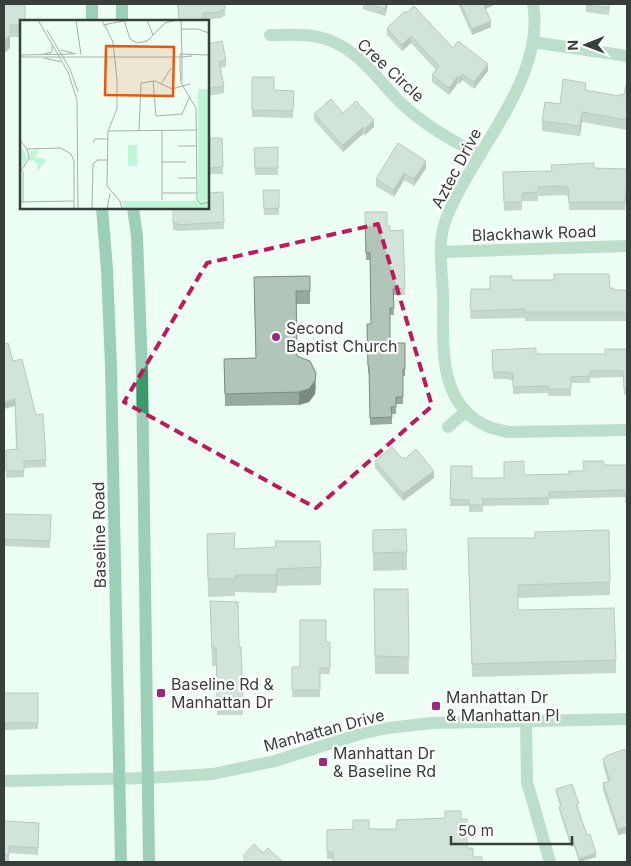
<svg xmlns="http://www.w3.org/2000/svg" width="631" height="866" font-family="Inter,sans-serif">
  <style>
    .lines { fill: none; stroke-linecap: round; stroke-linejoin: round }
    .street { stroke: #81ba9a; stroke-width: 12 }
    .secondary { stroke: #3a9a6c; stroke-width: 12 }
    .wall { fill: #98aa9f }
    .shaded-wall { fill: #7c8b82 }
    .building { fill: #b1c6b9; stroke: #7c8b82 }
    .marked { fill: none; stroke: #c2185b; stroke-width: 4; stroke-dasharray: 10 6; stroke-linejoin: round }
    .poi-dot { fill: #9c2781; stroke: #fff; stroke-width: 2 }
    .labels { text-anchor: middle; stroke-width: 4.5; stroke-linejoin: round; paint-order: stroke }
    .street-label { font-size: 16px; fill: #363f3a; stroke: #fff }
    .poi-label { font-size: 16px; fill: #363f3a; stroke: #fff; text-anchor: start }
    .inset-road { fill: none; stroke: #a4b2aa; stroke-width: 1 }
    .view { fill: #e8590c; fill-opacity: 0.15; stroke: #e8590c; stroke-width: 2.5 }
    .inset-edge { fill: none; stroke: #363f3a; stroke-width: 2.5 }
  </style>
  <rect width="100%" height="100%" fill="#edfef4"/>
  <g class="lines">
    <g class="street">
      <path d="M 533,4 C 547,81 467,156 444,225 C 438,244 442,273 443,293 C 444,341 435,405 489,427 C 494,429 501,430 507,432 L 627,430"/>
      <path d="M 270,35 C 291,35 312,33 331,41 C 360,52 379,81 400,102 C 424,125 451,140 480,155"/>
      <path d="M 533,42 L 627,56"/>
      <path d="M 442,252 L 627,246"/>
      <path d="M 448,427 L 466,411"/>
      <path d="M 526,721 L 527,782 L 550,862"/>
      <path d="M 4,781 L 148,778 L 213,774 L 275,761 L 360,734 L 388,728 L 432,723 L 627,719"/>
    </g>
    <g class="secondary">
      <path d="M 92,4 L 92,21"/>
      <path d="M 122,4 L 122,21"/>
      <path d="M 102,208 L 107,269 L 111,367 L 121,862"/>
      <path d="M 133,208 L 137,236 L 142,372 L 149,862"/>
    </g>
  </g>
  <g class="wall">
    <path d="M 4,4 L 21,21 L 21,37 L 10,37 L 10,48 Z"/>
    <path d="M 177,4 L 225,4 L 225,16 L 222,17 L 222,18 L 203,20 L 203,21 L 179,21 Z"/>
    <path d="M 363,4 L 388,4 L 385,16 L 363,9 Z"/>
    <path d="M 458,4 L 494,4 L 494,5 L 486,9 L 491,27 L 472,35 Z"/>
    <path d="M 586,4 L 610,4 L 609,15 L 586,12 Z"/>
    <path d="M 387,28 L 453,48 L 488,71 L 474,89 L 462,80 L 460,84 L 458,83 L 449,95 L 432,82 L 432,75 L 436,70 L 411,43 L 402,51 L 387,35 Z"/>
    <path d="M 208,44 L 226,60 L 226,67 L 221,68 L 224,86 L 224,93 L 208,96 Z"/>
    <path d="M 252,77 L 274,90 L 294,91 L 293,118 L 252,117 Z"/>
    <path d="M 627,81 L 627,130 L 582,122 L 580,136 L 542,131 L 542,121 L 560,104 L 586,90 L 619,96 L 624,95 Z"/>
    <path d="M 343,113 L 374,127 L 365,135 L 363,134 L 343,152 L 314,120 L 314,114 Z"/>
    <path d="M 208,138 L 222,138 L 223,174 L 208,174 Z"/>
    <path d="M 278,147 L 278,175 L 255,175 L 254,155 Z"/>
    <path d="M 426,168 L 414,186 L 404,180 L 394,197 L 376,186 L 376,179 Z"/>
    <path d="M 594,168 L 627,169 L 627,197 L 626,197 L 625,210 L 569,210 L 568,196 L 566,196 L 566,195 L 538,196 L 538,201 L 522,201 L 522,210 L 504,211 L 503,172 L 551,171 Z"/>
    <path d="M 263,190 L 279,190 L 279,215 L 264,215 Z"/>
    <path d="M 223,192 L 224,229 L 177,231 L 177,230 L 173,230 L 173,208 Z"/>
    <path d="M 365,212 L 387,226 L 390,231 L 405,288 L 405,295 L 393,295 L 394,315 L 390,315 L 390,338 L 391,343 L 405,343 L 405,376 L 403,376 L 403,404 L 396,404 L 396,414 L 392,414 L 392,424 L 370,425 L 369,373 L 368,373 L 367,324 L 371,324 L 370,260 L 366,260 Z"/>
    <path d="M 512,280 L 610,288 L 614,290 L 627,290 L 627,321 L 525,321 L 525,318 L 472,319 L 470,318 L 471,289 L 490,289 Z"/>
    <path d="M 254,289 L 310,291 L 310,304 L 297,304 L 297,356 L 316,386 L 315,394 L 309,402 L 299,405 L 225,406 L 224,359 L 256,358 Z"/>
    <path d="M 627,349 L 627,394 L 624,395 L 623,377 L 590,378 L 590,383 L 571,383 L 571,396 L 548,396 L 548,393 L 513,394 L 513,380 L 508,380 L 508,379 L 493,379 L 492,350 L 536,354 L 605,354 Z"/>
    <path d="M 13,361 L 46,460 L 46,467 L 24,468 L 24,477 L 6,478 L 6,450 L 16,449 Z"/>
    <path d="M 402,458 L 405,459 L 434,478 L 403,501 L 375,468 L 375,461 Z"/>
    <path d="M 604,465 L 627,465 L 627,503 L 625,503 L 625,497 L 549,499 L 549,505 L 483,506 L 483,512 L 469,512 L 469,506 L 450,506 L 451,466 L 472,478 L 504,478 L 524,475 L 569,474 Z"/>
    <path d="M 4,514 L 51,515 L 50,548 L 4,546 Z"/>
    <path d="M 373,530 L 407,552 L 407,570 L 373,571 Z"/>
    <path d="M 207,534 L 235,549 L 321,567 L 321,585 L 277,586 L 276,593 L 235,592 L 235,596 L 208,597 Z"/>
    <path d="M 468,552 L 610,582 L 610,595 L 518,598 L 518,610 L 616,660 L 616,673 L 472,677 Z"/>
    <path d="M 374,589 L 408,589 L 409,674 L 375,674 Z"/>
    <path d="M 210,601 L 243,697 L 243,715 L 217,715 L 216,666 L 212,666 Z"/>
    <path d="M 326,642 L 330,642 L 330,674 L 320,674 L 320,697 L 292,697 L 292,667 L 300,667 Z"/>
    <path d="M 4,693 L 38,693 L 38,729 L 4,730 Z"/>
    <path d="M 606,756 L 627,756 L 627,840 L 625,833 L 618,835 L 603,790 L 603,783 L 608,782 L 603,765 L 603,759 L 606,758 Z"/>
    <path d="M 556,789 L 579,807 L 578,807 L 587,835 L 596,857 L 579,862 L 574,846 L 571,847 L 559,810 L 559,807 L 560,806 L 556,793 Z"/>
    <path d="M 461,819 L 467,848 L 473,857 L 327,859 L 327,830 L 396,829 Z"/>
    <path d="M 4,821 L 39,830 L 38,855 L 9,853 L 9,862 L 4,862 Z"/>
  </g>
  <g class="shaded-wall">
    <path d="M 386,4 L 388,4 L 385,16 L 385,9 Z"/>
    <path d="M 483,4 L 494,4 L 494,5 L 483,10 Z"/>
    <path d="M 491,21 L 491,27 L 472,35 L 472,29 Z"/>
    <path d="M 10,35 L 10,48 L 4,54 L 4,41 Z"/>
    <path d="M 411,36 L 411,43 L 402,51 L 402,45 Z"/>
    <path d="M 488,64 L 488,71 L 474,89 L 474,82 Z"/>
    <path d="M 462,74 L 462,80 L 460,84 L 460,78 Z"/>
    <path d="M 458,76 L 458,83 L 449,95 L 449,88 Z"/>
    <path d="M 582,112 L 582,122 L 580,136 L 580,126 Z"/>
    <path d="M 374,120 L 374,127 L 365,135 L 365,129 Z"/>
    <path d="M 363,127 L 363,134 L 343,152 L 343,145 Z"/>
    <path d="M 426,161 L 426,168 L 414,186 L 414,179 Z"/>
    <path d="M 404,173 L 404,180 L 394,197 L 394,190 Z"/>
    <path d="M 316,373 L 315,394 L 309,402 L 299,405 L 299,392 Z"/>
    <path d="M 15,399 L 15,406 L 4,409 L 4,402 Z"/>
    <path d="M 434,471 L 434,478 L 403,501 L 403,494 Z"/>
    <path d="M 277,569 L 277,586 L 276,593 L 276,575 Z"/>
    <path d="M 625,827 L 625,833 L 618,835 L 618,829 Z"/>
    <path d="M 574,842 L 574,846 L 571,847 L 571,843 Z"/>
    <path d="M 596,853 L 596,857 L 579,862 L 579,859 Z"/>
  </g>
  <g class="building">
    <path d="M 4,4 L 25,4 L 25,21 L 21,21 L 21,25 L 10,25 L 10,35 L 4,41 Z"/>
    <path d="M 178,4 L 225,4 L 225,9 L 222,10 L 222,12 L 203,13 L 203,18 L 201,18 L 201,21 L 179,21 Z"/>
    <path d="M 369,4 L 386,4 L 385,9 Z"/>
    <path d="M 461,4 L 483,4 L 491,21 L 472,29 Z"/>
    <path d="M 586,4 L 610,4 L 609,8 L 586,5 Z"/>
    <path d="M 414,6 L 453,48 L 458,41 L 488,64 L 474,82 L 462,74 L 460,78 L 458,76 L 449,88 L 432,75 L 439,66 L 411,36 L 402,45 L 387,28 L 404,12 L 407,12 Z"/>
    <path d="M 222,41 L 226,60 L 219,62 L 224,86 L 208,89 L 208,44 Z"/>
    <path d="M 252,77 L 274,77 L 274,90 L 294,91 L 293,111 L 252,110 Z"/>
    <path d="M 563,79 L 586,83 L 585,90 L 619,96 L 620,94 L 624,95 L 627,81 L 627,120 L 582,112 L 580,126 L 542,121 L 545,102 L 560,104 Z"/>
    <path d="M 331,99 L 343,113 L 356,101 L 374,120 L 365,129 L 363,127 L 343,145 L 314,114 Z"/>
    <path d="M 208,138 L 222,138 L 223,167 L 208,168 Z"/>
    <path d="M 398,143 L 426,161 L 414,179 L 404,173 L 394,190 L 376,179 Z"/>
    <path d="M 278,147 L 278,168 L 255,168 L 254,148 Z"/>
    <path d="M 594,163 L 594,168 L 627,169 L 627,189 L 626,189 L 625,202 L 569,202 L 568,188 L 566,188 L 566,186 L 538,187 L 538,192 L 522,193 L 522,202 L 504,202 L 503,172 L 552,171 L 551,165 Z"/>
    <path d="M 263,190 L 279,190 L 279,208 L 264,209 Z"/>
    <path d="M 223,192 L 224,222 L 177,225 L 177,223 L 173,223 L 173,208 L 208,208 L 208,193 Z"/>
    <path d="M 365,212 L 387,212 L 387,226 L 390,226 L 390,231 L 403,230 L 405,288 L 393,289 L 394,308 L 390,308 L 390,338 L 391,338 L 391,343 L 405,343 L 405,369 L 403,369 L 403,397 L 396,397 L 396,407 L 391,407 L 392,417 L 370,418 L 369,366 L 368,366 L 367,324 L 371,324 L 370,253 L 366,253 Z"/>
    <path d="M 554,274 L 609,274 L 610,288 L 614,288 L 614,290 L 627,290 L 627,312 L 525,312 L 525,309 L 472,311 L 470,309 L 471,289 L 490,289 L 490,276 L 512,276 L 512,280 L 554,280 Z"/>
    <path d="M 310,276 L 310,291 L 296,291 L 297,356 L 310,361 L 316,373 L 315,381 L 309,389 L 299,392 L 225,394 L 224,359 L 256,358 L 254,277 Z"/>
    <path d="M 8,343 L 13,361 L 22,359 L 36,415 L 43,414 L 46,460 L 24,461 L 24,471 L 6,471 L 6,450 L 17,449 L 15,399 L 4,402 L 4,344 Z"/>
    <path d="M 536,348 L 536,354 L 605,354 L 605,349 L 627,349 L 627,388 L 624,388 L 623,371 L 590,371 L 590,376 L 571,377 L 571,389 L 548,389 L 548,386 L 513,387 L 513,373 L 508,373 L 509,372 L 493,372 L 492,350 Z"/>
    <path d="M 392,447 L 402,458 L 404,457 L 405,459 L 416,449 L 434,471 L 403,494 L 375,461 Z"/>
    <path d="M 524,461 L 524,475 L 569,474 L 569,471 L 584,471 L 583,461 L 604,461 L 604,465 L 627,465 L 627,496 L 625,496 L 625,490 L 549,492 L 549,498 L 483,499 L 483,505 L 469,505 L 469,500 L 450,499 L 451,466 L 472,466 L 472,478 L 504,478 L 504,462 Z"/>
    <path d="M 4,514 L 51,515 L 50,541 L 4,539 Z"/>
    <path d="M 406,529 L 407,552 L 373,553 L 373,530 Z"/>
    <path d="M 609,530 L 610,582 L 518,585 L 518,610 L 614,608 L 616,660 L 472,664 L 468,538 L 535,538 L 535,532 Z"/>
    <path d="M 235,533 L 234,549 L 276,547 L 275,541 L 320,541 L 321,567 L 277,569 L 276,575 L 235,575 L 235,579 L 208,579 L 207,534 Z"/>
    <path d="M 374,589 L 408,589 L 409,657 L 375,656 Z"/>
    <path d="M 210,601 L 238,602 L 239,647 L 241,647 L 243,697 L 217,697 L 216,648 L 212,648 Z"/>
    <path d="M 300,620 L 326,620 L 326,642 L 330,642 L 330,668 L 320,668 L 320,690 L 292,690 L 292,667 L 300,667 Z"/>
    <rect x="4" y="693" width="34" height="30"/>
    <path d="M 625,749 L 627,756 L 627,833 L 625,827 L 618,829 L 603,783 L 610,781 L 603,759 L 607,757 L 606,756 Z"/>
    <path d="M 572,784 L 579,804 L 576,804 L 587,835 L 590,834 L 596,853 L 579,859 L 574,842 L 571,843 L 559,807 L 561,806 L 556,789 Z"/>
    <path d="M 445,811 L 461,811 L 461,819 L 467,819 L 467,848 L 473,848 L 473,857 L 482,857 L 482,862 L 333,862 L 333,852 L 327,852 L 327,830 L 353,829 L 353,820 L 369,820 L 369,829 L 396,829 L 397,820 L 445,818 Z"/>
    <path d="M 4,821 L 39,823 L 38,848 L 9,846 L 9,855 L 4,855 Z"/>
    <path d="M 254,844 L 263,853 L 268,848 L 283,862 L 242,862 L 245,859 L 243,856 Z"/>
  </g>
  <path d="M0 0H631V866H0ZM 378,224 L 432,406 L 316,508 L 124,402 L 207,263 Z" fill="#edfef4" fill-opacity=".55" fill-rule="evenodd"/>
  <path class="marked" d="M 378,224 L 432,406 L 316,508 L 124,402 L 207,263 Z"/>
  <g class="poi-dot">
    <circle cx="276" cy="337" r="5"/>
    <rect x="156" y="688" width="10" height="10" rx="2.5"/>
    <rect x="431" y="701" width="10" height="10" rx="2.5"/>
    <rect x="318" y="757" width="10" height="10" rx="2.5"/>
  </g>
  <g class="labels">
    <g class="street-label">
      <text transform="translate(391 70) rotate(43)" y="6">Cree Circle</text>
      <text transform="translate(456 168) rotate(-62)" y="6">Aztec Drive</text>
      <text transform="translate(534 233) rotate(-2)" y="6">Blackhawk Road</text>
      <text transform="translate(99 535) rotate(-91)" y="6">Baseline Road</text>
      <text transform="translate(324 730) rotate(-15)" y="6">Manhattan Drive</text>
    </g>
    <g class="poi-label">
      <text x="286" y="334">Second<tspan x="286" dy="18">Baptist Church</tspan></text>
      <text x="171" y="690">Baseline Rd &amp;<tspan x="171" dy="18">Manhattan Dr</tspan></text>
      <text x="446" y="703">Manhattan Dr<tspan x="446" dy="18">&amp; Manhattan Pl</tspan></text>
      <text x="333" y="759">Manhattan Dr<tspan x="333" dy="18">&amp; Baseline Rd</tspan></text>
    </g>
  </g>
  <g transform="translate(20 20)">
    <rect width="189" height="189" fill="#edfef4"/>
    <path d="M 178,69 L 189,69 L 189,180 L 178,181 ZM 19,130 L 15,137 L 25,139 L 25,142 L 17,152 L 18,145 L 13,140 L 9,142 L 9,131 Z" fill="#bdf7d5"/>
    <path d="M 0,122 L 7,138 L 0,152 ZM 102,181 L 189,181 L 189,189 L 103,189 Z" fill="#bdf7d5"/>
    <path d="M 108,125 L 117,125 L 117,146 L 108,146 Z" fill="#bdf7d5"/>
    <path class="inset-road" d="M 18,0 L 48,52 L 57,80 L 58,189M 56,0 L 61,35M 82,0 L 93,22 L 97,60 L 97,89 L 88,111 L 87,166 L 100,181 L 102,189M 104,0 L 110,19 L 117,23 L 127,21 L 145,3 L 157,0M 127,0 L 133,15M 83,5 L 104,1M 161,9 L 178,9 L 189,13M 27,10 L 50,49 L 58,72M 41,30 L 56,34M 24,34 L 32,32 L 32,25M 0,35 L 53,34M 189,35 L 160,34 L 160,48 L 161,63 L 176,88 L 177,180 L 181,184 L 189,182M 0,37 L 162,37 L 161,0M 24,38 L 41,42M 133,61 L 136,96 L 162,94 L 170,76M 162,61 L 162,37 L 172,36M 141,64 L 151,48M 88,111 L 177,110M 119,111 L 121,63 L 135,61 L 152,69 L 170,64M 0,120 L 7,129 L 9,138 L 0,153M 73,123 L 75,119 L 88,119M 158,126 L 176,126M 7,129 L 41,128 L 51,134 L 54,141 L 54,189M 142,142 L 166,142M 3,151 L 3,182M 158,158 L 177,158M 143,173 L 177,173M 142,180 L 142,111M 0,182 L 53,181M 72,189 L 73,144 L 77,140 L 87,140M 87,189 L 90,173"/>
    <path class="view" d="M 86,26 L 154,27 L 153,76 L 85,75 Z"/>
    <rect width="189" height="189" class="inset-edge"/>
  </g>
  <rect width="631" height="866" fill="none" stroke="#363f3a" stroke-width="10"/>
  <g transform="translate(586 45) rotate(269)" stroke="#ffffff" stroke-width="4" paint-order="stroke">
  <path d="M0-4L9 19L0 12L-9 19Z" fill="#363f3a"/>
  <text y="-8" font-size="14" font-weight="bold" text-anchor="middle" fill="#363f3a">N</text>
  </g>
  <path d="M451 836v8h121v-8" fill="none" stroke="#363f3a" stroke-width="2.5"/>
  <text x="458" y="836" font-size="15" fill="#363f3a" stroke="#ffffff" stroke-width="4" paint-order="stroke">50 m</text>
</svg>
